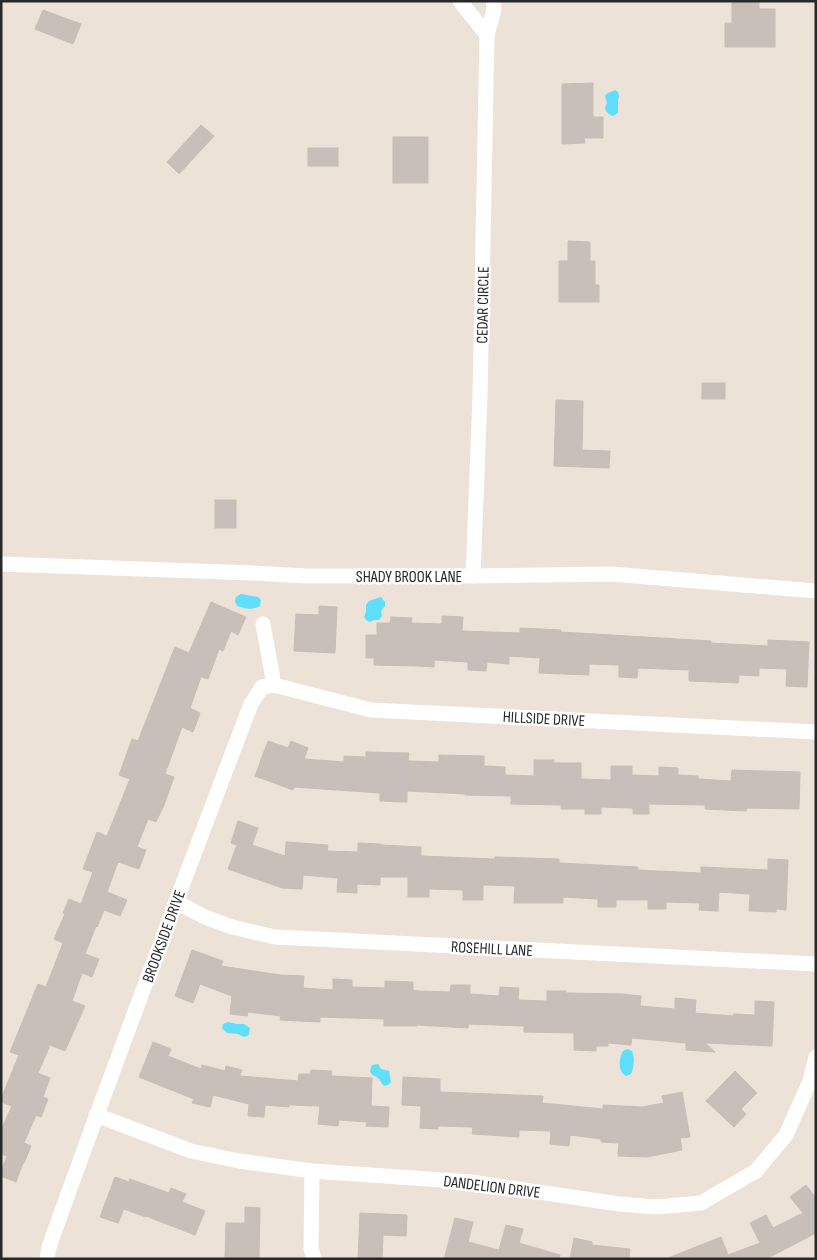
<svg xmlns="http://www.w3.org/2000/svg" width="817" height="1260" font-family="'Sofia Sans Condensed',sans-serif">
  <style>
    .water { fill: #5fdffb }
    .building { fill: #c8bfb8; stroke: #c8beb2 }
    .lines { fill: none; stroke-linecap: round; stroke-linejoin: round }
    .street { stroke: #fff; stroke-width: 15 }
    .labels { text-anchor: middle; stroke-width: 5; stroke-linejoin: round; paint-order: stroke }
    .street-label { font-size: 16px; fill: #282828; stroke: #fff }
  </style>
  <rect width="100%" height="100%" fill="#ede2d8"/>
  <g class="water">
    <path d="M 615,90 L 618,92 L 619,96 L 618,100 L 618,113 L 613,116 C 609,115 606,112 605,108 L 607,103 L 605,96 L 606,94 Z"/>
    <path d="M 241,594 L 258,597 L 261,600 L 260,606 C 253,610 245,609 237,606 L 235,601 L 236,597 Z"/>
    <path d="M 381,597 L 385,602 L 385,606 L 381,611 L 382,616 L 379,620 L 374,620 L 370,622 L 367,621 L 364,617 L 366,612 L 366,605 L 369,601 Z"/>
    <path d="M 228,1022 L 237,1024 L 244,1024 L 250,1028 L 249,1035 L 244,1037 C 242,1036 240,1035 238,1034 C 231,1033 227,1035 222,1028 L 223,1024 Z"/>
    <path d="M 628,1049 L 632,1051 C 635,1058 634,1067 631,1074 L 626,1076 C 617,1071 619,1059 623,1051 Z"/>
    <path d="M 378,1064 L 381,1069 L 389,1071 L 391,1082 L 388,1085 L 384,1086 C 382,1084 381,1082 379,1079 C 374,1074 367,1075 372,1065 Z"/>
  </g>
  <g class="building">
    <path d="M 732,1 L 759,1 L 759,9 L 775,9 L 775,47 L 725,47 L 725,23 L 732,23 Z"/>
    <path d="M 43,10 L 81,24 L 73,44 L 35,29 Z"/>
    <path d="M 593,83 L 593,117 L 603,117 L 603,138 L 584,138 L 585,143 L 562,144 L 562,84 Z"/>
    <path d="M 201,125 L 214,136 L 179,174 L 167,162 Z"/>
    <rect x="393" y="137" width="35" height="46"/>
    <rect x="308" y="148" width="30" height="18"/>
    <path d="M 568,241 L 590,242 L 590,261 L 595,261 L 595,285 L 599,285 L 599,302 L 559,302 L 559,261 L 568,261 Z"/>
    <rect x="702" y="383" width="23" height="16"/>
    <path d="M 556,400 L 583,401 L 582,450 L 610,451 L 609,468 L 554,466 Z"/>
    <rect x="215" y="500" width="21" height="28"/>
    <path d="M 211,602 L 246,617 L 238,635 L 231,631 L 223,651 L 219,649 L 208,679 L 201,677 L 190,708 L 200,713 L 193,732 L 182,727 L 165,774 L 174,777 L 164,805 L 156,822 L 148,819 L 137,847 L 146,850 L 139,869 L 118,862 L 107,892 L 127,900 L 120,916 L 104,910 L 97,927 L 96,926 L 85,954 L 99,959 L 92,977 L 82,973 L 72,1001 L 85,1006 L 65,1051 L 50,1045 L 38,1073 L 50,1078 L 43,1097 L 48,1099 L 41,1117 L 36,1115 L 24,1143 L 31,1146 L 24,1163 L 23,1163 L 16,1182 L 1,1176 L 1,1172 L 7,1156 L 1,1154 L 1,1130 L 12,1106 L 1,1102 L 1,1099 L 19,1055 L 10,1052 L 38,984 L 46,987 L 63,943 L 54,939 L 65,914 L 63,913 L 69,899 L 81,904 L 93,872 L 83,869 L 97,832 L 107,836 L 130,779 L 119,775 L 132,739 L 138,741 L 175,647 L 189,653 Z"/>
    <path d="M 319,606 L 337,607 L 335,653 L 294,651 L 296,614 L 319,615 Z"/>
    <path d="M 442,616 L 463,617 L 462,631 L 520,633 L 520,628 L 561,630 L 561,632 L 711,641 L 710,643 L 768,646 L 768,640 L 809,642 L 807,687 L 786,686 L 787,669 L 759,668 L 759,676 L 739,675 L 738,683 L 689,681 L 689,670 L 662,669 L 638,668 L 637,678 L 619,677 L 619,665 L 589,664 L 589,675 L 539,673 L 540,658 L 509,656 L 509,664 L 487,662 L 486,671 L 468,670 L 468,662 L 434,660 L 434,667 L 418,666 L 374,665 L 374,658 L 366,658 L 366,635 L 377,635 L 377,623 L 390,623 L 391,617 L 412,618 L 411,623 L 442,624 Z"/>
    <path d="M 268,741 L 288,748 L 291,741 L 308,748 L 304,759 L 344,762 L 344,756 L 366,757 L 366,752 L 409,753 L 408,761 L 439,762 L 439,755 L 484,756 L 484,766 L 505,767 L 505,775 L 534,776 L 534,760 L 554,760 L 553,763 L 581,763 L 581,779 L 611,780 L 611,766 L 632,766 L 632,775 L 659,776 L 659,767 L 678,768 L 678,775 L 698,776 L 698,779 L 731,781 L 732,770 L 800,772 L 799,809 L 747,808 L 746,811 L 705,809 L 705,805 L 649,804 L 649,814 L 633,814 L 633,808 L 601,807 L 601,814 L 585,814 L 585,809 L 561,809 L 561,805 L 511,804 L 511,796 L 465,795 L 465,794 L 407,791 L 407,802 L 380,801 L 380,793 L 294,787 L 293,790 L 255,776 Z"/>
    <path d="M 238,821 L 258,828 L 252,845 L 285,856 L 286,842 L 328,845 L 327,851 L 358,852 L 358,843 L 381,844 L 381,845 L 421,847 L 421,856 L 495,859 L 495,857 L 559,859 L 559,863 L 638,867 L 637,870 L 701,873 L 701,867 L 768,870 L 768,859 L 788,860 L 786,910 L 776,909 L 776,912 L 749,911 L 750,894 L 719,892 L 718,911 L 699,910 L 700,903 L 666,902 L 666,909 L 648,909 L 648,900 L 616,900 L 616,907 L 598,907 L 598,899 L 563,897 L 563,903 L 514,903 L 515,886 L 483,885 L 483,900 L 463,900 L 463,890 L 429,889 L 429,897 L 408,897 L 408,877 L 380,877 L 380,885 L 357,884 L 357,893 L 337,892 L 338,878 L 303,875 L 302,889 L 282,888 L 228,869 L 237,845 L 231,843 Z"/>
    <path d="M 192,950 L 223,961 L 221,966 L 280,975 L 304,976 L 303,988 L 333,990 L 333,979 L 352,980 L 352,987 L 385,988 L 385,981 L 413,982 L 413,990 L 418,991 L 450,992 L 451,985 L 470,985 L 470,994 L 499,996 L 500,987 L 519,988 L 518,1000 L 547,1001 L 547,991 L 566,991 L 566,993 L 622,994 L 641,996 L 640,1006 L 675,1009 L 675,998 L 696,1000 L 695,1013 L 733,1016 L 734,1014 L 755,1015 L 755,1001 L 774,1002 L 772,1046 L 705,1043 L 715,1052 L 686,1050 L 686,1043 L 632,1038 L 631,1045 L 608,1043 L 608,1046 L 596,1046 L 596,1051 L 574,1050 L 574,1033 L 524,1032 L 524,1026 L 468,1024 L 468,1028 L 417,1025 L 417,1026 L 384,1026 L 384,1019 L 320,1017 L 320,1022 L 280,1020 L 281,1016 L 248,1012 L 247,1016 L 230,1014 L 232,996 L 200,984 L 193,1003 L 175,996 Z"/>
    <path d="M 153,1042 L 171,1049 L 168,1056 L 201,1069 L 202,1065 L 225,1071 L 226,1066 L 242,1070 L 240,1076 L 298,1081 L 299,1074 L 310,1074 L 311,1070 L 332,1071 L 331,1076 L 372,1078 L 371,1106 L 389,1107 L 388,1127 L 366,1126 L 367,1122 L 339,1120 L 338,1126 L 318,1124 L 320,1106 L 289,1105 L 289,1107 L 265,1105 L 264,1117 L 248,1116 L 249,1104 L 213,1095 L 210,1107 L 192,1103 L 194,1099 L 139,1077 Z"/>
    <path d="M 735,1071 L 757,1093 L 741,1109 L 746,1114 L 734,1127 L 706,1101 Z"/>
    <path d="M 403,1077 L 440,1079 L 440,1092 L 543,1096 L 542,1103 L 603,1109 L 603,1105 L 642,1107 L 664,1103 L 662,1096 L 682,1092 L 690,1137 L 680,1138 L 682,1150 L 647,1157 L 618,1156 L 619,1143 L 601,1142 L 601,1139 L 570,1135 L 569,1146 L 550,1144 L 551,1131 L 519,1130 L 519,1137 L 472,1134 L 473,1127 L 438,1126 L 438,1129 L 420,1128 L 421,1106 L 402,1105 Z"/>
    <path d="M 115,1177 L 129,1182 L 130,1179 L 169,1193 L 171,1188 L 186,1194 L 182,1202 L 205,1211 L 195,1235 L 146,1216 L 146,1217 L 124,1209 L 118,1223 L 100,1217 Z"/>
    <path d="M 806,1185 L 816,1198 L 816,1233 L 766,1259 L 668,1259 L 668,1258 L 721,1237 L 728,1255 L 760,1243 L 750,1223 L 766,1215 L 773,1228 L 803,1213 L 790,1197 Z"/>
    <path d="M 245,1207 L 260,1208 L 259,1259 L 225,1259 L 226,1223 L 245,1223 Z"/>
    <path d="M 360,1213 L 407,1215 L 406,1236 L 383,1235 L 382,1259 L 358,1259 Z"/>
    <path d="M 455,1218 L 473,1222 L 468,1242 L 499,1250 L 506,1225 L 523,1229 L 519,1243 L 560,1255 L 559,1259 L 444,1259 Z"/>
    <path d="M 574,1238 L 592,1242 L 592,1245 L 630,1249 L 629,1259 L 570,1259 Z"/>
  </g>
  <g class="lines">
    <g class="street">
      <path d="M 460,1 L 487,35"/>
      <path d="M 1,564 L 253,573 L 305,576 L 473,576 L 611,574 L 816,591"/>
      <path d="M 473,576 L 480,396 L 487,35 L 494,9 L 493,1"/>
      <path d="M 263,624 L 274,685"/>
      <path d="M 176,902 L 205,917 L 232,927 L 275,937 L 816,964"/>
      <path d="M 96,1115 L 191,1151 L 239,1161 L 312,1171 L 471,1182 L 619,1204 L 656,1207 L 701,1203 L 756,1171 L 786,1135 L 810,1081 L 816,1057"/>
      <path d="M 312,1171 L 311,1248 L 314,1259"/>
      <path d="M 47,1259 L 49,1247 C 114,1065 182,885 251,704 L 262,687 L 274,685 L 371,710 L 816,732"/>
    </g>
  </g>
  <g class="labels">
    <g class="street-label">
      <text transform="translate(482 305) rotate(-89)" y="6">CEDAR CIRCLE</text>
      <text x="409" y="582">SHADY BROOK LANE</text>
      <text transform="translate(544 718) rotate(3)" y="6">HILLSIDE DRIVE</text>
      <text transform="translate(163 936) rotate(-70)" y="6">BROOKSIDE DRIVE</text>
      <text transform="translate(492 948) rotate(3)" y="6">ROSEHILL LANE</text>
      <text transform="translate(492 1186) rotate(7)" y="6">DANDELION DRIVE</text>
    </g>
  </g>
  <rect width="817" height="1260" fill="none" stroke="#282828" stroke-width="5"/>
</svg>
